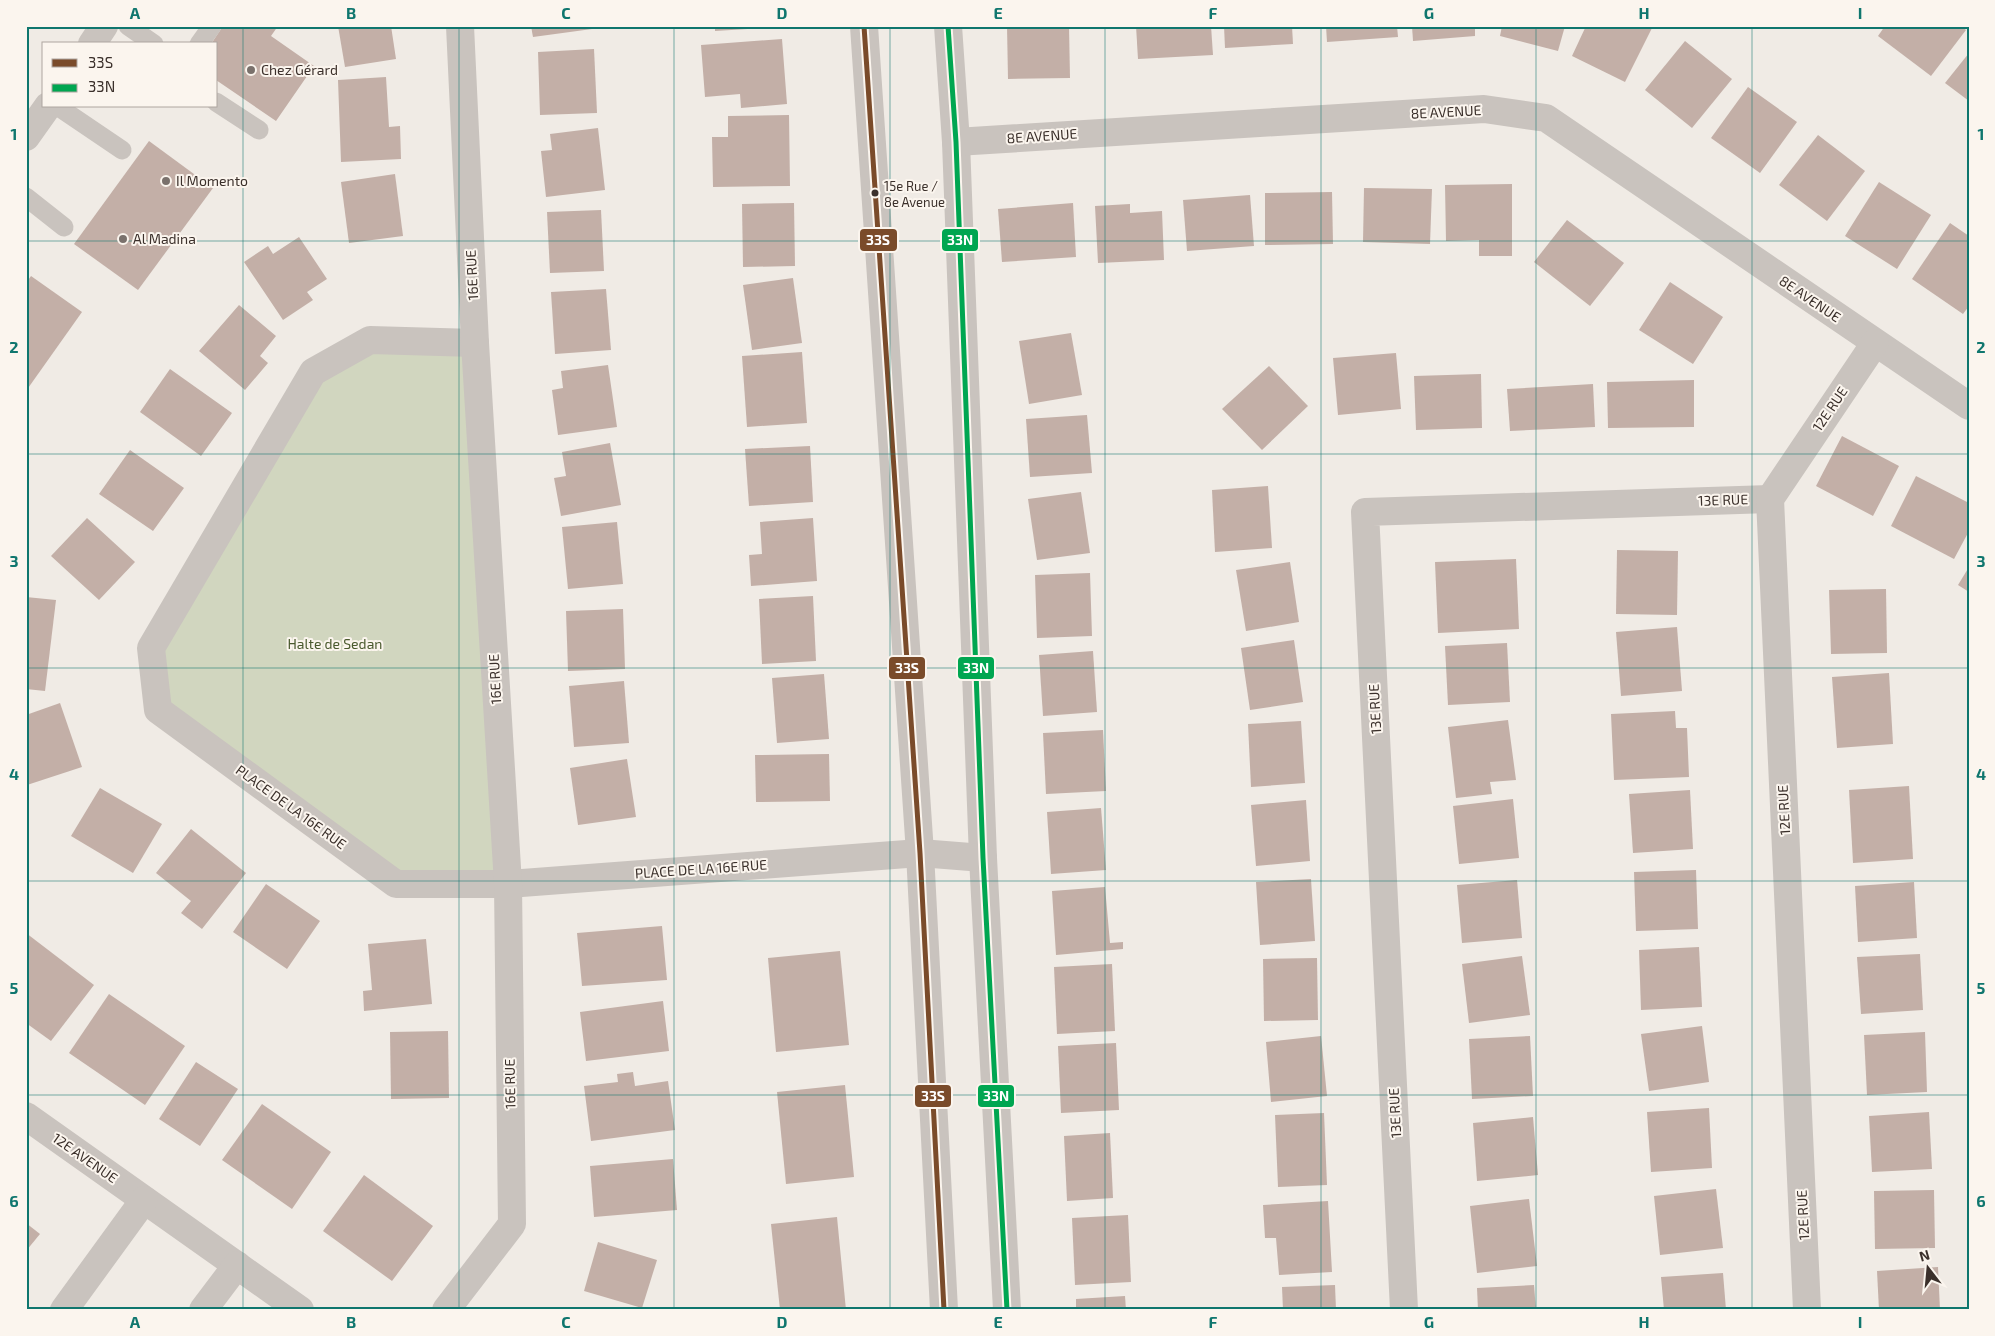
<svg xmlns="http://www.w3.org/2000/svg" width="1995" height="1336" font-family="'Exo 2',sans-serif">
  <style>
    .green { fill: #d1d6bf }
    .building { fill: #c3afa7 }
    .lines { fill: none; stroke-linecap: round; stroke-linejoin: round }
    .service { stroke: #c9c3be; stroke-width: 19 }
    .minor { stroke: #c9c3be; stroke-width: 28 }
    .tertiary { stroke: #c9c3be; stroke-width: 28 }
    .bus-1-casing { stroke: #fbf5ee; stroke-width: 9 }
    .bus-2-casing { stroke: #fbf5ee; stroke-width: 9 }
    .bus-1 { stroke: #7a4b2a; stroke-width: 5 }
    .bus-2 { stroke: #00a651; stroke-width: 5 }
    .grid { fill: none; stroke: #0f766e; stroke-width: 1; stroke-opacity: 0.55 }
    .poi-dot { fill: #7a716c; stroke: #fbf5ee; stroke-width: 2 }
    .bus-dot { fill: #3b302b; stroke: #fbf5ee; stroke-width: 2 }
    .labels { text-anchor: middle; stroke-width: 4; stroke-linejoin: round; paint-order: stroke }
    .bus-label { font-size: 13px; fill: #3b302b; stroke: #fbf5ee; text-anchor: start }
    .poi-label { font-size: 14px; fill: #3b302b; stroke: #fbf5ee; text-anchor: start }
    .street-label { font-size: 14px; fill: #3b302b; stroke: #fbf5ee }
    .park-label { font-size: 14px; fill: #4a5a2e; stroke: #fbf5ee }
    .line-badge { stroke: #fbf5ee; stroke-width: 2 }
    .badge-label { font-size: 14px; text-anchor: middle; font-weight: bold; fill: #fff }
    .neatline { fill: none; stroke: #0f766e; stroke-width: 2 }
    .grid-label { font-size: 16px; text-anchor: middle; font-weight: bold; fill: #0f766e }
  </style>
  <rect width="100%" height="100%" fill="#f0ebe5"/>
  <path class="green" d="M 370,340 L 475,343 L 508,884 L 396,884 L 158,710 L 151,648 L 313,372 Z"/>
  <g class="building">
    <path d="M 223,26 L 278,26 L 271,36 L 314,66 L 276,121 L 216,80 L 216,44 L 211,44 Z"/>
    <path d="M 338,26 L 391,26 L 396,59 L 345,67 Z"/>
    <path d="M 531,26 L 592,26 L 592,29 L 533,37 Z"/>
    <path d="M 715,26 L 765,26 L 765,28 L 715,31 Z"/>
    <path d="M 1007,26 L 1069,26 L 1070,78 L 1008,79 Z"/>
    <path d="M 1136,26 L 1211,26 L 1213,55 L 1138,59 Z"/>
    <path d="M 1224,26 L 1292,26 L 1293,44 L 1225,48 Z"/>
    <path d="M 1326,26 L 1397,26 L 1398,37 L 1327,42 Z"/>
    <path d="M 1412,26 L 1475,26 L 1475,36 L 1413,41 Z"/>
    <path d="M 1502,26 L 1565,26 L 1558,51 L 1500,36 Z"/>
    <path d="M 1586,26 L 1653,26 L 1625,82 L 1572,56 Z"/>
    <path d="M 1885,26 L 1961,26 L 1966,30 L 1931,76 L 1878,36 Z"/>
    <path d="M 782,39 L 787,104 L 741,108 L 740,94 L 705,97 L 701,45 Z"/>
    <path d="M 1685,41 L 1732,79 L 1692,128 L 1645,90 Z"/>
    <path d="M 594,49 L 597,113 L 540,115 L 538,52 Z"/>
    <path d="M 1969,53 L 1969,101 L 1945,83 Z"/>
    <path d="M 386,77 L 389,127 L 400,126 L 401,159 L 341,162 L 338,80 Z"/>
    <path d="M 1748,87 L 1797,122 L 1760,173 L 1711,138 Z"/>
    <path d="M 789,115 L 790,186 L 713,187 L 712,137 L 728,137 L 728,116 Z"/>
    <path d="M 598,128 L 605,190 L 546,197 L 541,151 L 552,150 L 550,134 Z"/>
    <path d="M 1818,135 L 1865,171 L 1827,221 L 1779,185 Z"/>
    <path d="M 149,141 L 213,188 L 138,290 L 74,244 Z"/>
    <path d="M 395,174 L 403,236 L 349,243 L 341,182 Z"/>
    <path d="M 1879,182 L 1931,215 L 1897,269 L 1845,236 Z"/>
    <path d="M 1512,184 L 1512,256 L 1479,256 L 1479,240 L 1446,241 L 1445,185 Z"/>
    <path d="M 1364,188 L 1432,189 L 1430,244 L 1363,242 Z"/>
    <path d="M 1332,192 L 1333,244 L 1265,245 L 1265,193 Z"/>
    <path d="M 1250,195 L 1254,246 L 1187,251 L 1183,200 Z"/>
    <path d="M 794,203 L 795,266 L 743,267 L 742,204 Z"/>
    <path d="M 1073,203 L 1076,257 L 1002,262 L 998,209 Z"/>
    <path d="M 1130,204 L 1130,213 L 1162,211 L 1164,260 L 1098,263 L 1095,206 Z"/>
    <path d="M 601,210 L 604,271 L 550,273 L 547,212 Z"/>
    <path d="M 1567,220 L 1624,263 L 1590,306 L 1534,262 Z"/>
    <path d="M 1950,223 L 1969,236 L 1969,306 L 1963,314 L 1912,279 Z"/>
    <path d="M 299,237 L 327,279 L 307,292 L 313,300 L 283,320 L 244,262 L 268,246 L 273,254 Z"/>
    <path d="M 31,276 L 82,312 L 26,391 L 26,283 Z"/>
    <path d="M 793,278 L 802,343 L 752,350 L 743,285 Z"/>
    <path d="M 1670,282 L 1723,317 L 1693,364 L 1639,330 Z"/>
    <path d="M 606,289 L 611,350 L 555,354 L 551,292 Z"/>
    <path d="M 239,305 L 276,336 L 260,356 L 268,363 L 245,390 L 199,351 Z"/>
    <path d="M 1071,333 L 1082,395 L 1029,404 L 1019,341 Z"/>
    <path d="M 802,352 L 807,423 L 747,427 L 742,356 Z"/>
    <path d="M 1396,353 L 1401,409 L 1338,415 L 1333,358 Z"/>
    <path d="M 608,365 L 617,427 L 558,435 L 552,390 L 563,388 L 561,371 Z"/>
    <path d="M 1269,366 L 1308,406 L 1262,450 L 1222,409 Z"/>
    <path d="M 170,369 L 232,413 L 201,456 L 140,412 Z"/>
    <path d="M 1481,374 L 1482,428 L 1416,430 L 1414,376 Z"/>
    <path d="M 1694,380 L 1694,427 L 1608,428 L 1607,382 Z"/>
    <path d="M 1593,384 L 1595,427 L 1510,431 L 1507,389 Z"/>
    <path d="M 1087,415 L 1092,473 L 1030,477 L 1026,419 Z"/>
    <path d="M 1842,436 L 1899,466 L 1873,516 L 1816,486 Z"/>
    <path d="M 610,443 L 621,505 L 561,516 L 554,478 L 566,476 L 562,452 Z"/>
    <path d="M 810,446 L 813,502 L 749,506 L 745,449 Z"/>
    <path d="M 130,450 L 184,488 L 153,531 L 99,494 Z"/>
    <path d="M 1916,476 L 1969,503 L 1969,531 L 1954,559 L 1891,526 Z"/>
    <path d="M 1268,486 L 1272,548 L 1215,552 L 1212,490 Z"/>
    <path d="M 1081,492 L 1090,553 L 1037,560 L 1028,499 Z"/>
    <path d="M 87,518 L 135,562 L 99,600 L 51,556 Z"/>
    <path d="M 813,518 L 817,581 L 751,586 L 749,555 L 762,554 L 760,522 Z"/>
    <path d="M 617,522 L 623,584 L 568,589 L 562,527 Z"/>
    <path d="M 1617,550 L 1678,551 L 1677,615 L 1616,614 Z"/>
    <path d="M 1516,559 L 1519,629 L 1438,633 L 1435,562 Z"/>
    <path d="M 1290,562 L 1299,622 L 1246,631 L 1236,570 Z"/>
    <path d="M 1969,567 L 1969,592 L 1958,585 Z"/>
    <path d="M 1090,573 L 1092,636 L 1037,638 L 1035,575 Z"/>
    <path d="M 1886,589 L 1887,653 L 1831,654 L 1829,590 Z"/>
    <path d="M 813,596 L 816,661 L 762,664 L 759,599 Z"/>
    <path d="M 26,597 L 56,600 L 45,691 L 26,689 Z"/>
    <path d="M 623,609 L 625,669 L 568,671 L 566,611 Z"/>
    <path d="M 1677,627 L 1682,691 L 1621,696 L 1616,632 Z"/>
    <path d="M 1294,640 L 1303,702 L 1250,710 L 1241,648 Z"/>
    <path d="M 1507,643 L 1510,702 L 1448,705 L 1445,646 Z"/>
    <path d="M 1093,651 L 1097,712 L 1043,716 L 1039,655 Z"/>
    <path d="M 1889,673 L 1893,744 L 1837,748 L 1832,677 Z"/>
    <path d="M 824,674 L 829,739 L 777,743 L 772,678 Z"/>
    <path d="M 624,681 L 629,743 L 574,747 L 569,686 Z"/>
    <path d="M 60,703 L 82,767 L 27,785 L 26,715 Z"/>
    <path d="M 1675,711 L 1676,728 L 1687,728 L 1689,777 L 1614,780 L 1611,714 Z"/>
    <path d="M 1508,720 L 1516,780 L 1490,782 L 1492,794 L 1456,798 L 1448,727 Z"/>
    <path d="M 1301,721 L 1305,783 L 1251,787 L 1248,724 Z"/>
    <path d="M 1103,730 L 1106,791 L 1046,794 L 1043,733 Z"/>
    <path d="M 829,754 L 830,801 L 756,802 L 755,755 Z"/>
    <path d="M 627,759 L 636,817 L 578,825 L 570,768 Z"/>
    <path d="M 1909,786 L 1913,859 L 1853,863 L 1849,790 Z"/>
    <path d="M 100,788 L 162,824 L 133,873 L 71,836 Z"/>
    <path d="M 1690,790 L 1693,849 L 1633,853 L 1629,794 Z"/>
    <path d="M 1513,799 L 1519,858 L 1459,864 L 1453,806 Z"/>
    <path d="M 1306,800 L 1310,861 L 1256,866 L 1251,805 Z"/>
    <path d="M 1101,808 L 1106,870 L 1051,874 L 1047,812 Z"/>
    <path d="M 191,829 L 246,873 L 202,929 L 181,913 L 191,901 L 156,873 Z"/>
    <path d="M 1696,870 L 1698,929 L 1636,931 L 1634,872 Z"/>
    <path d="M 1311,879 L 1315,941 L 1260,945 L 1256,882 Z"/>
    <path d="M 1517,880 L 1522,938 L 1462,943 L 1457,885 Z"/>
    <path d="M 1914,882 L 1917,938 L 1858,942 L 1855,886 Z"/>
    <path d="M 266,884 L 320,921 L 287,969 L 233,932 Z"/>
    <path d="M 1105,887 L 1110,943 L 1123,942 L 1123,949 L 1056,955 L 1052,891 Z"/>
    <path d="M 662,926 L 667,980 L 582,986 L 577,933 Z"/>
    <path d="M 26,933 L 94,985 L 51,1041 L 26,1023 Z"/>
    <path d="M 426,939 L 432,1004 L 364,1011 L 363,991 L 372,990 L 368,944 Z"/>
    <path d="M 1699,947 L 1702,1007 L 1641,1010 L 1639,950 Z"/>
    <path d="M 840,951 L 849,1045 L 776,1052 L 768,958 Z"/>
    <path d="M 1920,954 L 1923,1010 L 1861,1014 L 1857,957 Z"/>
    <path d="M 1522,956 L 1530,1015 L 1469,1023 L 1462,964 Z"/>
    <path d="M 1317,958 L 1318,1020 L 1264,1021 L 1263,959 Z"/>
    <path d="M 1112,964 L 1115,1031 L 1057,1034 L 1054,967 Z"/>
    <path d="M 109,994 L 185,1046 L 145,1105 L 69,1053 Z"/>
    <path d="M 663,1001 L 669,1051 L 586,1061 L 580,1012 Z"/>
    <path d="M 1702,1026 L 1709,1082 L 1649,1091 L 1641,1034 Z"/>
    <path d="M 448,1031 L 449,1098 L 391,1099 L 390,1032 Z"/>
    <path d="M 1925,1032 L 1927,1092 L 1867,1095 L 1864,1035 Z"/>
    <path d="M 1321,1036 L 1327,1096 L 1271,1102 L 1266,1042 Z"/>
    <path d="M 1530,1036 L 1533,1096 L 1472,1099 L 1469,1039 Z"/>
    <path d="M 1116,1043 L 1119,1110 L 1061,1113 L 1058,1046 Z"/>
    <path d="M 196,1062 L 238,1089 L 200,1146 L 159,1119 Z"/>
    <path d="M 633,1072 L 635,1086 L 668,1081 L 675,1130 L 591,1141 L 584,1086 L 618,1082 L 617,1074 Z"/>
    <path d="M 845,1085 L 854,1177 L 786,1184 L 777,1092 Z"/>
    <path d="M 262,1104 L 331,1152 L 292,1209 L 222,1160 Z"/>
    <path d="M 1709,1108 L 1712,1168 L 1651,1172 L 1647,1112 Z"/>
    <path d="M 1929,1112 L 1932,1169 L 1872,1172 L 1869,1116 Z"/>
    <path d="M 1324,1113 L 1327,1185 L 1278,1187 L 1275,1115 Z"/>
    <path d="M 1533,1117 L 1538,1175 L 1477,1181 L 1473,1123 Z"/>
    <path d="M 1110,1133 L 1113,1198 L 1067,1201 L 1064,1136 Z"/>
    <path d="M 673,1159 L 677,1210 L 594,1217 L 590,1166 Z"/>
    <path d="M 364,1175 L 433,1226 L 392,1281 L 323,1231 Z"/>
    <path d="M 1716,1189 L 1723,1248 L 1660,1255 L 1654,1196 Z"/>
    <path d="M 1934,1190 L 1935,1248 L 1875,1249 L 1874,1191 Z"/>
    <path d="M 1529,1199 L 1537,1266 L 1477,1273 L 1470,1206 Z"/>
    <path d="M 1328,1201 L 1332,1272 L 1279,1275 L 1276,1238 L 1265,1238 L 1263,1205 Z"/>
    <path d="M 1128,1215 L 1131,1282 L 1075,1285 L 1072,1218 Z"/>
    <path d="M 837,1217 L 846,1310 L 780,1310 L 771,1224 Z"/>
    <path d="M 26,1223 L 40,1234 L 26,1251 Z"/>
    <path d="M 598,1242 L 657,1260 L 642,1308 L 584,1291 Z"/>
    <path d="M 1938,1267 L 1940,1310 L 1879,1310 L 1877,1271 Z"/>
    <path d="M 1723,1273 L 1726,1310 L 1664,1310 L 1661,1277 Z"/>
    <path d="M 1335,1285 L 1336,1310 L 1283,1310 L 1282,1287 Z"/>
    <path d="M 1534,1285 L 1536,1310 L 1478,1310 L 1477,1288 Z"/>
    <path d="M 1125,1296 L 1126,1310 L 1076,1310 L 1076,1299 Z"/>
  </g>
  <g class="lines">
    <g class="service">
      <path d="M 128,26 L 154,44"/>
      <path d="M 199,44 L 212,26"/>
      <path d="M 216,102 L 259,130"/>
      <path d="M 57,106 L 122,150"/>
      <path d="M 26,197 L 64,227"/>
    </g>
    <g class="minor">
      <path d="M 864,26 L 920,853 L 944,1310"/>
      <path d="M 948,26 L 956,142 L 983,858 L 1007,1310"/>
      <path d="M 956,142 L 1484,109 L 1546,118 L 1969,406"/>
      <path d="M 475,343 L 370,340 L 313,372 L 151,648 L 158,710 L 396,884 L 508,884 L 920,853 L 983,858"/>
      <path d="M 26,1116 L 300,1310"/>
      <path d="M 64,1310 L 144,1200"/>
      <path d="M 203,1310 L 237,1265"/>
      <path d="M 446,1310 L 512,1224 L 508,884 L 475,343 L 460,26"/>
      <path d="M 1404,1310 L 1365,512 L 1770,499"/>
      <path d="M 1807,1310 L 1770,499 L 1875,343"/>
    </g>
    <g class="tertiary">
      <path d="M 92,44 L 104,26"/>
      <path d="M 26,137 L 48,106"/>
    </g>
    <g class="bus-1-casing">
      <path id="bus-1" d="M 864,26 L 920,853 L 944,1310"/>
    </g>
    <g class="bus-2-casing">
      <path id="bus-2" d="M 948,26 L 956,142 L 983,858 L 1007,1310"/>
    </g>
    <use href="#bus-1" class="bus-1"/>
    <use href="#bus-2" class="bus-2"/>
  </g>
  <path class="grid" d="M 243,26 L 243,1310M 459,26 L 459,1310M 674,26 L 674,1310M 890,26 L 890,1310M 1105,26 L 1105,1310M 1321,26 L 1321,1310M 1536,26 L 1536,1310M 1752,26 L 1752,1310M 26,241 L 1969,241M 26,454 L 1969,454M 26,668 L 1969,668M 26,881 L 1969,881M 26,1095 L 1969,1095"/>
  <g class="poi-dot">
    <circle cx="251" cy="70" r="5"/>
    <circle cx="166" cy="181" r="5"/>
    <circle cx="123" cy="239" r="5"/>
  </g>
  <circle class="bus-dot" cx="875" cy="193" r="4.5"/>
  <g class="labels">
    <g class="bus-label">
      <text x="884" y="191">15e Rue /<tspan x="884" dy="16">8e Avenue</tspan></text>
    </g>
    <g class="poi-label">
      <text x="261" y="75">Chez Gérard</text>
      <text x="176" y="186">Il Momento</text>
      <text x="133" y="244">Al Madina</text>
    </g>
    <g class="street-label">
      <text transform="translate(1446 112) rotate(-3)" y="5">8E AVENUE</text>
      <text transform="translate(1042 136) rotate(-4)" y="5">8E AVENUE</text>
      <text transform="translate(472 275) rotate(-93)" y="5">16E RUE</text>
      <text transform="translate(1810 299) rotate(34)" y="5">8E AVENUE</text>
      <text transform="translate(1830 409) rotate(-56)" y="5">12E RUE</text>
      <text transform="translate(1723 500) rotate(-2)" y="5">13E RUE</text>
      <text transform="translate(495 679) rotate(-93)" y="5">16E RUE</text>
      <text transform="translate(1375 709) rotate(-93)" y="5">13E RUE</text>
      <text transform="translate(291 807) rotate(36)" y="5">PLACE DE LA 16E RUE</text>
      <text transform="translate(1784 810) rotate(-93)" y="5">12E RUE</text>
      <text transform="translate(701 869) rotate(-4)" y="5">PLACE DE LA 16E RUE</text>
      <text transform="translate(510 1084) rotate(-91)" y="5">16E RUE</text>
      <text transform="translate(1395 1113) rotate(-93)" y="5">13E RUE</text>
      <text transform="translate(85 1158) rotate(35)" y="5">12E AVENUE</text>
      <text transform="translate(1803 1215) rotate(-93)" y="5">12E RUE</text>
    </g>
    <g class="park-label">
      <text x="335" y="649">Halte de Sedan</text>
    </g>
  </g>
  <g class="line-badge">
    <rect x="941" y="228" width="38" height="24" rx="5" fill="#00a651"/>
    <rect x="859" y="228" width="39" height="24" rx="5" fill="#7a4b2a"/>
    <rect x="888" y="656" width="38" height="24" rx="5" fill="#7a4b2a"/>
    <rect x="957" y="656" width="38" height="24" rx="5" fill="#00a651"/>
    <rect x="914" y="1084" width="38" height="24" rx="5" fill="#7a4b2a"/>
    <rect x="977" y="1084" width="38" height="24" rx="5" fill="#00a651"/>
  </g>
  <g class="badge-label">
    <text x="960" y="245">33N</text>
    <text x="878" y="245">33S</text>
    <text x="907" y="673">33S</text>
    <text x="976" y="673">33N</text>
    <text x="933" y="1101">33S</text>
    <text x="996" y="1101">33N</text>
  </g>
  <rect width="1995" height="1336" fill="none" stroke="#fbf5ee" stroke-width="55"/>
  <rect x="42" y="42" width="175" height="65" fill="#fbf5ee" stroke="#aea6a0"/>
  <rect x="52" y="59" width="25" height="8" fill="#7a4b2a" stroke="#aea6a0"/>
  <text x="88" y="68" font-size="15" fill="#3b302b">33S</text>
  <rect x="52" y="84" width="25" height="8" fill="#00a651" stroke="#aea6a0"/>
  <text x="88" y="92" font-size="15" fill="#3b302b">33N</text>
  <g transform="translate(1928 1268) rotate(344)" stroke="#fbf5ee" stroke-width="4" paint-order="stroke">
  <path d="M0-4L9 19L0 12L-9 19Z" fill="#3b302b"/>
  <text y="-8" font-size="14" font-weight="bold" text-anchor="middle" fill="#3b302b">N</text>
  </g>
  <rect x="28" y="28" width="1940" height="1280" class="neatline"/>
  <g class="grid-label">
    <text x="135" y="19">A</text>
    <text x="351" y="19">B</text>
    <text x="566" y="19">C</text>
    <text x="782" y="19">D</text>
    <text x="998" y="19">E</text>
    <text x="1213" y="19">F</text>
    <text x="1429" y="19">G</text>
    <text x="1644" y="19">H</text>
    <text x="1860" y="19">I</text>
    <text x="14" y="140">1</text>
    <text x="1981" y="140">1</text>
    <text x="14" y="353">2</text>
    <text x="1981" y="353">2</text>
    <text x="14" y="567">3</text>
    <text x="1981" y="567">3</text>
    <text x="14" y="780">4</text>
    <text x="1981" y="780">4</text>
    <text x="14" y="994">5</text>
    <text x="1981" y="994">5</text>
    <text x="14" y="1207">6</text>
    <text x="1981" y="1207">6</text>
    <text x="135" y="1328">A</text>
    <text x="351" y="1328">B</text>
    <text x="566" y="1328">C</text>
    <text x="782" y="1328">D</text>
    <text x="998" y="1328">E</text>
    <text x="1213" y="1328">F</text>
    <text x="1429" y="1328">G</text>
    <text x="1644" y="1328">H</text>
    <text x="1860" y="1328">I</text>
  </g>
</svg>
